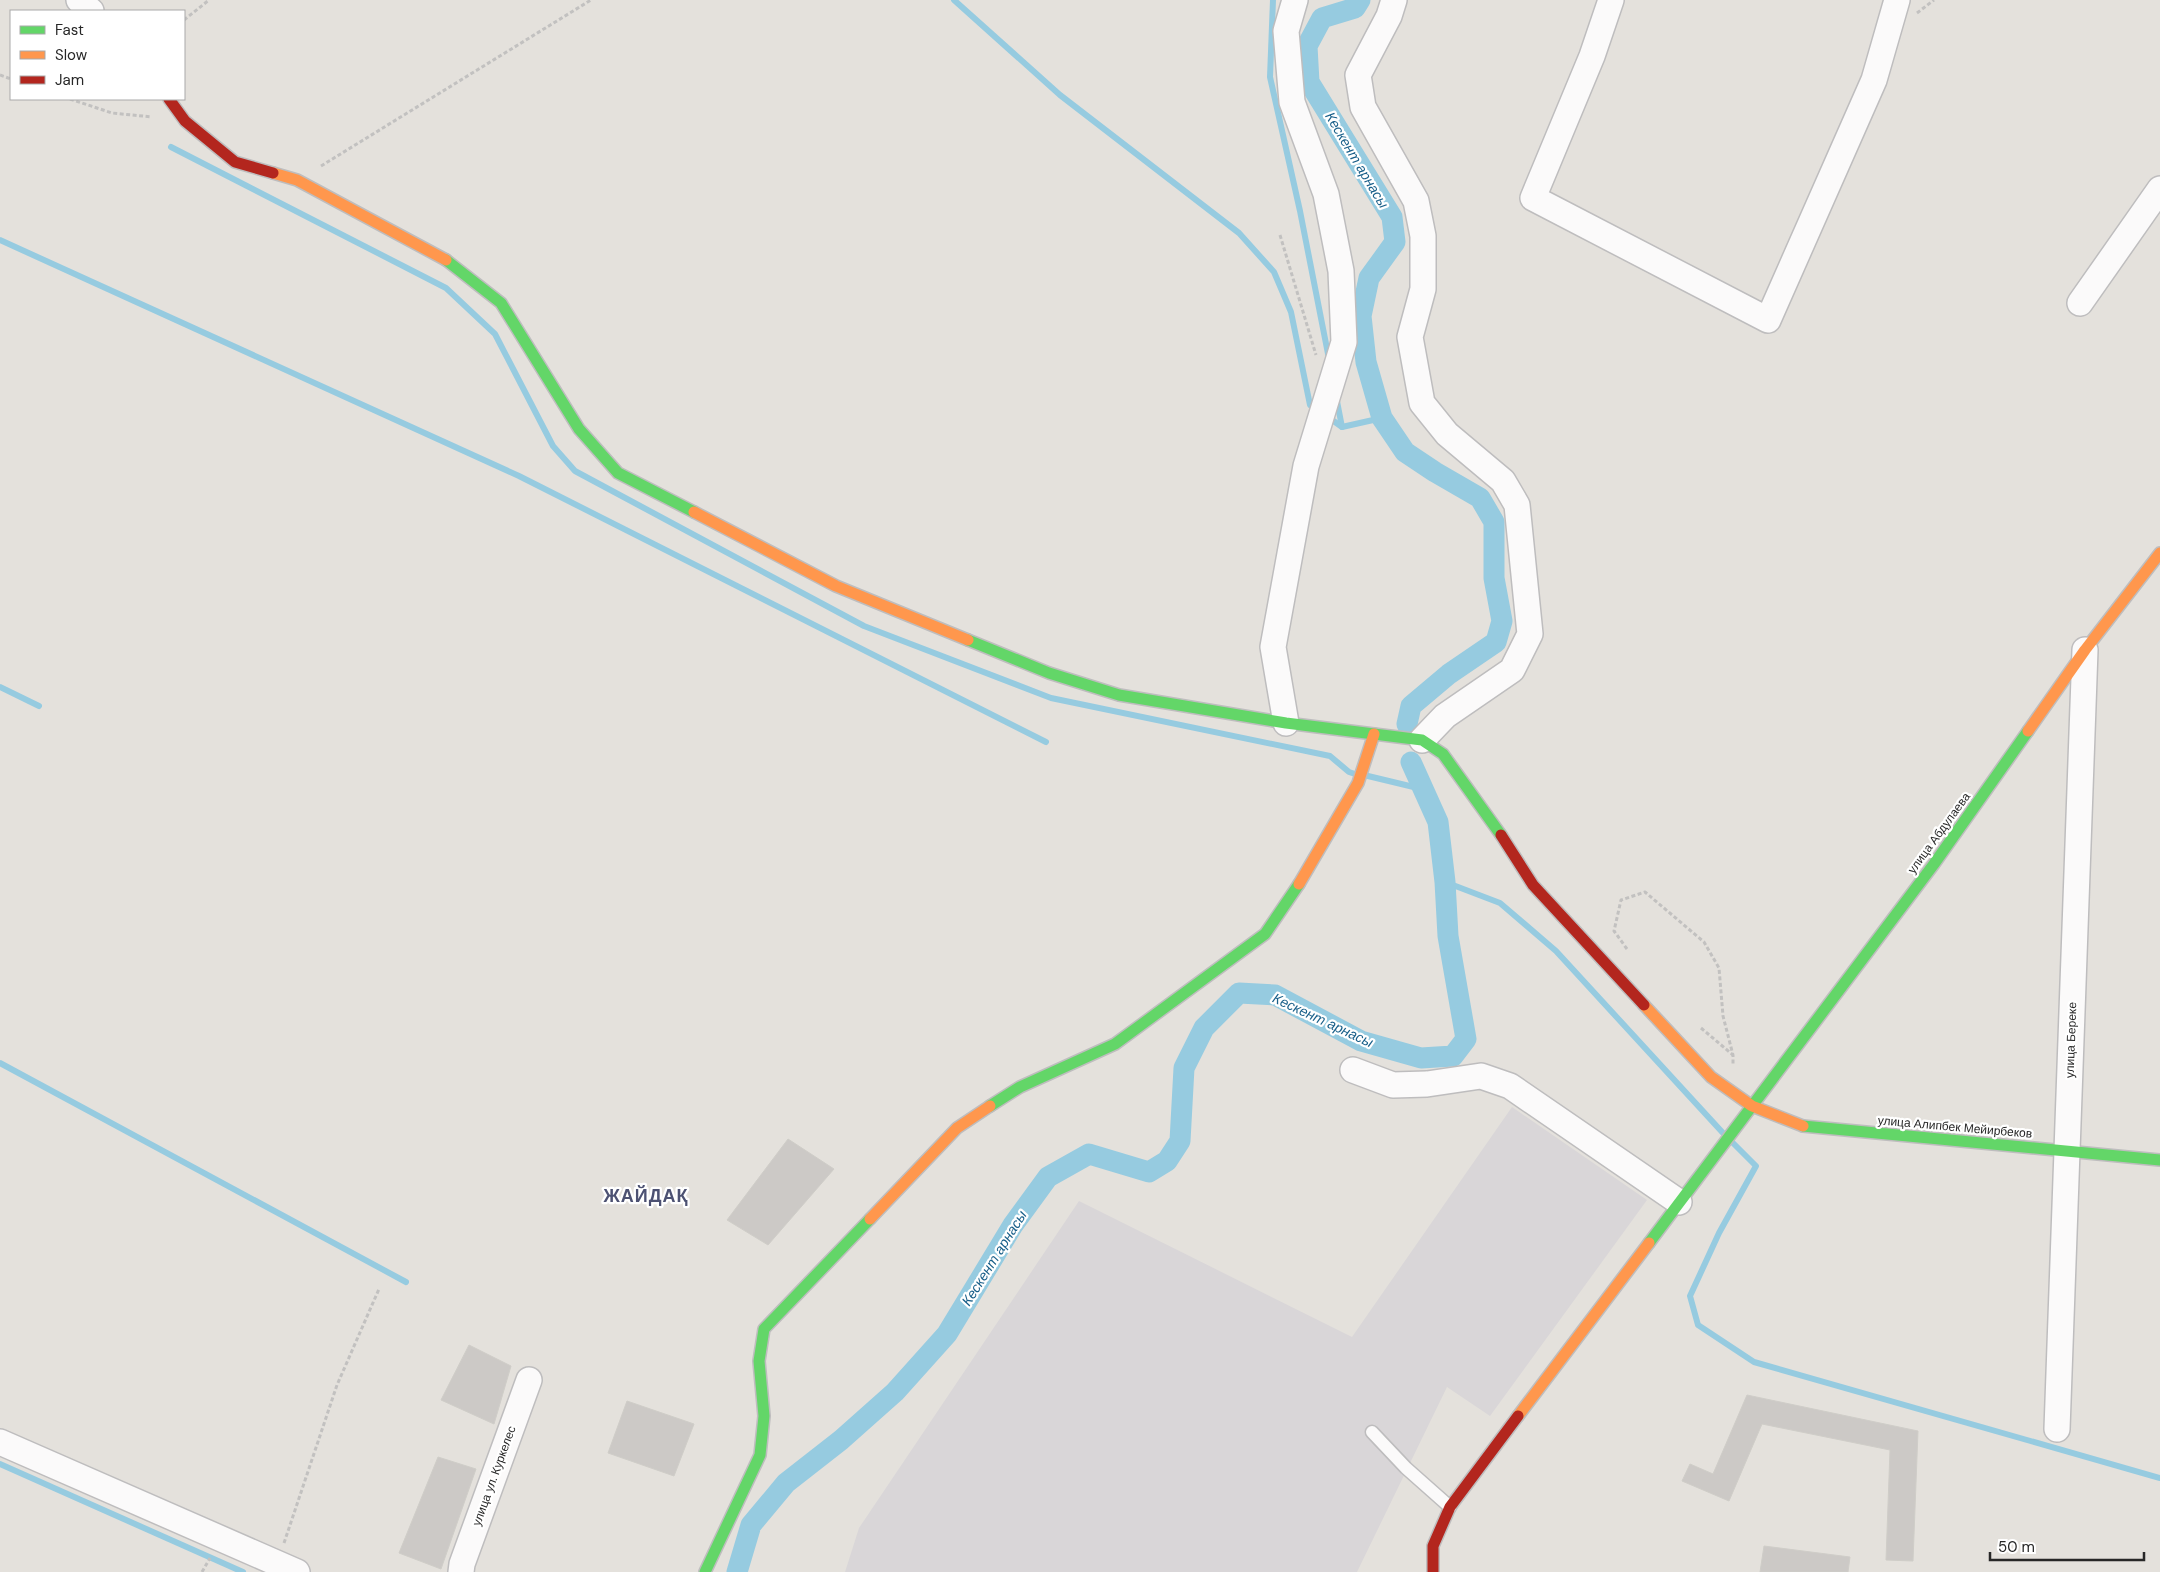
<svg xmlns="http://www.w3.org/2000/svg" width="2160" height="1572" font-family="'DM Sans',sans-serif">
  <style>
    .industrial { fill: #d9d6d8 }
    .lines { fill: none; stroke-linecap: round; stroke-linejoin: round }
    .stream { stroke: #96cbe0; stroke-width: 6 }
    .canal { stroke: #96cbe0; stroke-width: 21 }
    .building { fill: #ccc9c6; stroke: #cfcdc8 }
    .lane-casing { stroke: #bebdbe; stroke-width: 15 }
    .street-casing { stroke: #bebdbe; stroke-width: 28 }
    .fast-casing { stroke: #bebdbe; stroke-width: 14 }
    .slow-casing { stroke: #bebdbe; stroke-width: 14 }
    .jam-casing { stroke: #bebdbe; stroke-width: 14 }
    .path { stroke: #c2c1c0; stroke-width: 3; stroke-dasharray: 4 2.5; stroke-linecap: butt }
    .lane { stroke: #fbfafa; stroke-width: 12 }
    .street { stroke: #fbfafa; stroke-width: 25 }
    .fast { stroke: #63d668; stroke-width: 11 }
    .slow { stroke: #ff974d; stroke-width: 11 }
    .jam { stroke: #b3261e; stroke-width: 11 }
    .labels { text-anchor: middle; stroke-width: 4.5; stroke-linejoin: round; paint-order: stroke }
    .street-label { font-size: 12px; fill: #272727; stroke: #fff }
    .water-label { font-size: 14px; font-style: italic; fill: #185f89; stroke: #fff }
    .district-label { font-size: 18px; font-weight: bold; letter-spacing: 1px; fill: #4c5172; stroke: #fff }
  </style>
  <rect width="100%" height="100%" fill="#e4e1dc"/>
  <path class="industrial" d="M 1512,1107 L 1647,1200 L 1490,1416 L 1447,1387 L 1357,1572 L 845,1572 L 859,1528 L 1079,1201 L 1352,1337 Z"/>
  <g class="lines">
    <g class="stream">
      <path d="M 954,0 L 1060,95 L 1239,233 L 1274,272 L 1291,312 L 1310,405 L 1317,410"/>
      <path d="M 1273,0 L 1270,77 L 1300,211 L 1329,359"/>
      <path d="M 171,147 L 446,288 L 495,334 L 553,446 L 575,471 L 864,626 L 1051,698 L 1330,756 L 1349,772 L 1355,774"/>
      <path d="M 0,240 L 519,476 L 1046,742"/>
      <path d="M 1336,396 L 1342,427"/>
      <path d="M 1328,417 L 1342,427 L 1382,418"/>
      <path d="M 0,687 L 39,706"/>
      <path d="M 1368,776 L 1422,789"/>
      <path d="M 1445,882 L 1500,903 L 1556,951 L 1723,1133"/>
      <path d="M 0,1063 L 406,1282"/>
      <path d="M 1732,1142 L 1756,1166 L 1719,1233 L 1690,1296 L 1698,1325 L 1754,1362 L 2160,1478"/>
      <path d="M 0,1464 L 243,1572"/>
    </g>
    <g class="canal">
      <path d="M 1360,0 L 1355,8 L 1322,18 L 1307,46 L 1309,82 L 1392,217 L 1395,242 L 1369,278 L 1361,316 L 1366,362 L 1382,418 L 1405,452 L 1435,472 L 1480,498 L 1494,522 L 1494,578 L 1502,621 L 1496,642 L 1449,674 L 1411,706 L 1407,724"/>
      <path d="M 737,1572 L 751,1525 L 786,1483 L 841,1440 L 895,1392 L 947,1334 L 1013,1225 L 1048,1177 L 1089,1154 L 1149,1172 L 1167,1161 L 1180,1141 L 1184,1068 L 1204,1028 L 1239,993 L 1275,995 L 1361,1041 L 1421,1058 L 1453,1056 L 1466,1039 L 1448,936 L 1445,882 L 1438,822 L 1411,762"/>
    </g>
  </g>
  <g class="building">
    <path d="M 788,1139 L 834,1169 L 768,1245 L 727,1220 Z"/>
    <path d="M 469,1345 L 511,1366 L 494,1424 L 441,1400 Z"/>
    <path d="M 1747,1395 L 1918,1431 L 1913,1561 L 1886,1560 L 1890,1450 L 1762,1424 L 1729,1501 L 1682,1481 L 1690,1464 L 1713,1474 Z"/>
    <path d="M 627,1401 L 694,1424 L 674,1476 L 608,1453 Z"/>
    <path d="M 438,1457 L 476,1469 L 441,1569 L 399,1553 Z"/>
    <path d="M 1764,1546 L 1850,1557 L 1848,1572 L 1760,1572 Z"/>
  </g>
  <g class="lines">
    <g class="lane-casing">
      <path id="lane" d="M 1372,1432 L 1406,1468 L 1450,1507"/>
    </g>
    <g class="street-casing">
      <g id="street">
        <path d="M 79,0 L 91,11"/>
        <path d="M 1394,0 L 1389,16 L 1358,75 L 1363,107 L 1416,201 L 1423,236 L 1423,289 L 1410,337 L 1422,403 L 1447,434 L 1503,481 L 1517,505 L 1530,634 L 1512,670 L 1445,716 L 1422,740"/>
        <path d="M 1611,0 L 1592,56 L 1533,198 L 1768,320 L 1874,80 L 1897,0"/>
        <path d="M 2080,303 L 2160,189"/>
        <path d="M 1286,723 L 1273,647 L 1306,466 L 1344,342 L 1341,271 L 1326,194 L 1292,102 L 1286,31 L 1295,0"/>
        <path d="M 1353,1070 L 1393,1085 L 1427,1084 L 1481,1076 L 1510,1086 L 1679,1202"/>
        <path d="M 2057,1429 L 2085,650"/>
        <path d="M 0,1442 L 297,1572"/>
        <path d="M 461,1572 L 462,1564 L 529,1380"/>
      </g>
    </g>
    <g class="fast-casing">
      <g id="fast">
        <path d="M 446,260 L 501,303 L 579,429 L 618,473 L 694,512"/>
        <path d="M 968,640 L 1049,673 L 1119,695 L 1286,723 L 1422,740 L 1443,754 L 1501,835"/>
        <path d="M 990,1106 L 1020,1087 L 1115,1044 L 1265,934 L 1299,884"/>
        <path d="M 1803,1126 L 2160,1160"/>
        <path d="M 1649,1243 L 1934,864 L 2028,731"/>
        <path d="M 705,1572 L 760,1455 L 764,1416 L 759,1361 L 764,1329 L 870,1219"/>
      </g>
    </g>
    <g class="slow-casing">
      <g id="slow">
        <path d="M 273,173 L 297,180 L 446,260"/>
        <path d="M 694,512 L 836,586 L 968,640"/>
        <path d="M 2028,731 L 2085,650 L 2160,553"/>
        <path d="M 1299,884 L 1358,783 L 1374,734"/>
        <path d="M 1644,1005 L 1711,1077 L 1752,1106 L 1803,1126"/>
        <path d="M 870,1219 L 957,1128 L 990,1106"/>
        <path d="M 1518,1416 L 1649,1243"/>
      </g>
    </g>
    <g class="jam-casing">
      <g id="jam">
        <path d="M 169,99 L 185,121 L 235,162 L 273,173"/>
        <path d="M 1501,835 L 1533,885 L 1644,1005"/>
        <path d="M 1433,1572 L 1433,1546 L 1450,1507 L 1518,1416"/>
      </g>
    </g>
    <g class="path">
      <path d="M 1917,13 L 1934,0"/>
      <path d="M 184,20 L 209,0"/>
      <path d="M 0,75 L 11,79"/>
      <path d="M 70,99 L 112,113 L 152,117"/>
      <path d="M 321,166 L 591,0"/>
      <path d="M 1280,235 L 1316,355"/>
      <path d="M 1627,949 L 1614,931 L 1621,900 L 1645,892 L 1704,942 L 1719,968 L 1723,1016 L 1733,1055 L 1733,1064"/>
      <path d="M 1701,1028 L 1733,1055"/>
      <path d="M 284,1543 L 337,1385 L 379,1289"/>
      <path d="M 202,1572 L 210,1558"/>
    </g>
    <use href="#lane" class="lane"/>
    <use href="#street" class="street"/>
    <use href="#fast" class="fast"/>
    <use href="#slow" class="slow"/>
    <use href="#jam" class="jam"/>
  </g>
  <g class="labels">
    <g class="street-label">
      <text transform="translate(1939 833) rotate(-54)" y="4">улица Абдулаева</text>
      <text transform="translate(2071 1040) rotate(-88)" y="4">улица Береке</text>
      <text transform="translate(1955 1127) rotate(5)" y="4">улица Алипбек Мейирбеков</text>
      <text transform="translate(494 1476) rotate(-70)" y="4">улица ул. Куркелес</text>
    </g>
    <g class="water-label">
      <text transform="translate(1357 160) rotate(59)" y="5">Кескент арнасы</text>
      <text transform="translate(1323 1020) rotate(25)" y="5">Кескент арнасы</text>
      <text transform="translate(994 1258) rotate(-58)" y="5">Кескент арнасы</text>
    </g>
    <g class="district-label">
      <text x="646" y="1202">ЖАЙДАҚ</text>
    </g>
  </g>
  <rect x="10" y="10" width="175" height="90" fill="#ffffff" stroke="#a9a9a9"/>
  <rect x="20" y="26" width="25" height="8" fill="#63d668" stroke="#a9a9a9"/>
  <text x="55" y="35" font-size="15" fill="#272727">Fast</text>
  <rect x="20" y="51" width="25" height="8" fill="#ff974d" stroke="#a9a9a9"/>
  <text x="55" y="60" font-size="15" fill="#272727">Slow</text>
  <rect x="20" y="76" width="25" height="8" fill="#b3261e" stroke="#a9a9a9"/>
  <text x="55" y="85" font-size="15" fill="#272727">Jam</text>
  <path d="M1990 1552v8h154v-8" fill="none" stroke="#272727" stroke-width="2.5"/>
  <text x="1998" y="1552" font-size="15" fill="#272727" stroke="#ffffff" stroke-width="4" paint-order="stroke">50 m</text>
</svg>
